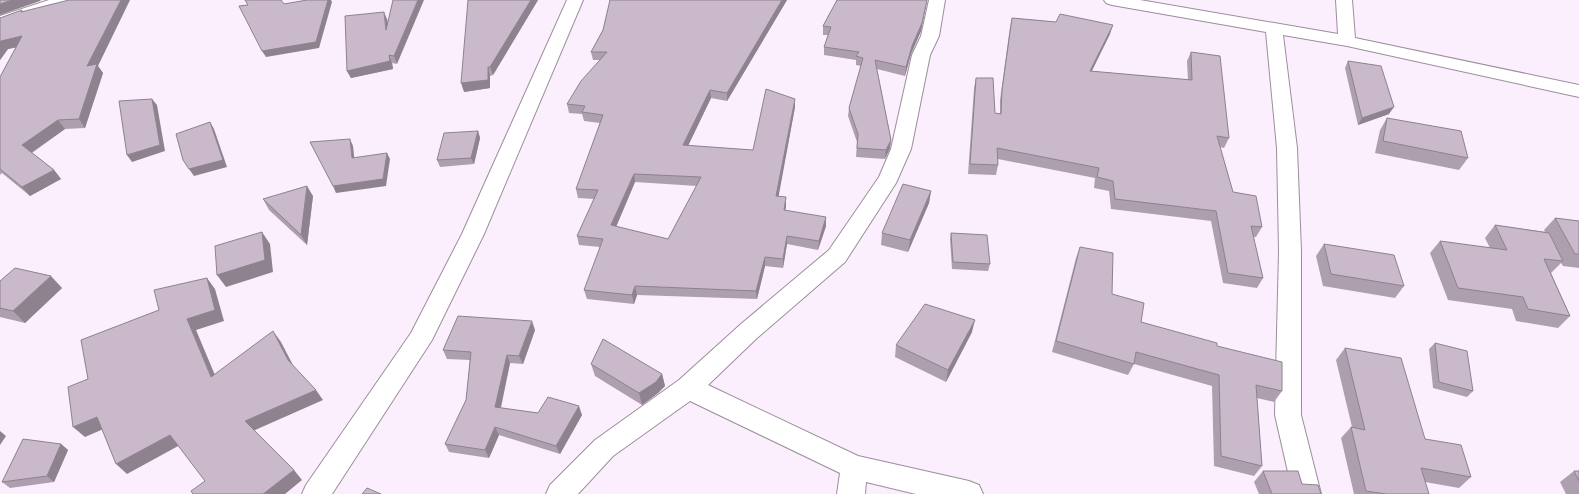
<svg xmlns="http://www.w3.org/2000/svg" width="1579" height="494" font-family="'Fira Sans Condensed',sans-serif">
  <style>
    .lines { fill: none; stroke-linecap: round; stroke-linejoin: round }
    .street-casing { stroke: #9c8d9d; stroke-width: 2 }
    .street { fill: #fff; fill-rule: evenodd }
    .wall { fill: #ae9faf; fill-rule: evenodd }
    .shaded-wall { fill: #8d828e }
    .building { fill: #cab9cb; stroke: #8d828e; fill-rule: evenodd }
  </style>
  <rect width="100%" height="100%" fill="#fceffd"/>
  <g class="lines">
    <g class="street-casing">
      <g id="street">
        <path d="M 49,0 L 73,0 L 71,3 L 0,27 L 0,16 Z"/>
        <path d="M 567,0 L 583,0 L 484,234 L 432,340 L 332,494 L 302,494 L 306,485 L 411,333 L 462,234 Z"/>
        <path d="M 929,0 L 945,0 L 939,36 L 930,55 L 911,149 L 896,183 L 845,262 L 757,338 L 708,385 L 858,456 L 969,481 L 979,485 L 983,494 L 916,494 L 866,482 L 865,494 L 837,494 L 840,473 L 690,401 L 613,456 L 578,494 L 546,494 L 550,485 L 595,440 L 679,380 L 741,324 L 829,250 L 879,177 L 891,149 L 912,55 L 921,36 Z"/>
        <path d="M 1104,0 L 1140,0 L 1338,34 L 1336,0 L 1352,0 L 1355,38 L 1579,85 L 1579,97 L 1347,46 L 1283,35 L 1297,148 L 1301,251 L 1301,415 L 1321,494 L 1293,494 L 1275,415 L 1279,251 L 1277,148 L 1266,32 L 1112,5 L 1106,3 Z"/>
      </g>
    </g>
    <use href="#street" class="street"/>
  </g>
  <g class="wall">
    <path d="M 468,0 L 538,0 L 493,75 L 490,76 L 490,88 L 464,92 Z"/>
    <path d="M 610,0 L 787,0 L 727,101 L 711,98 L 688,146 L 753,150 L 795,107 L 778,196 L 786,206 L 785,211 L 826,226 L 818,250 L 787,244 L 783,268 L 765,266 L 757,299 L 637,295 L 634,304 L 587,299 L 584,290 L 600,247 L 579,245 L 577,236 L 594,199 L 578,198 L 576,189 L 600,123 L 584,121 L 582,114 L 569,113 L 567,104 L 600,60 L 593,60 L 591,52 L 603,30 ZM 635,182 L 697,186 L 668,239 L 616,227 Z"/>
    <path d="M 837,0 L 927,0 L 921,31 L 911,54 L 905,76 L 877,69 L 891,140 L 890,148 L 885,159 L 856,157 L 857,142 L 848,116 L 849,108 L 861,66 L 856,65 L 856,60 L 824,55 L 824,47 L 828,35 L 823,35 L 823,26 Z"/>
    <path d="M 23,11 L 98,66 L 103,73 L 85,128 L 65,129 L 32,153 L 54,170 L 61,179 L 30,196 L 2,173 L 0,175 L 0,77 L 16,47 L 8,49 L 0,60 L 0,18 Z"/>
    <path d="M 1012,18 L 1056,22 L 1110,34 L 1091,71 L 1188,80 L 1187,61 L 1191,52 L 1229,138 L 1224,148 L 1220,147 L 1233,192 L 1262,227 L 1256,237 L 1253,237 L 1263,278 L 1257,288 L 1223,283 L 1211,221 L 1111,209 L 1109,191 L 1094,188 L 1095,178 L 998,159 L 998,165 L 996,175 L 968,174 L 974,88 L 976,78 L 995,113 L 1000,113 L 1000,100 L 1010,27 Z"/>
    <path d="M 387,19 L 397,64 L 392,63 L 393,69 L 351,78 L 347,71 Z"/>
    <path d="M 1348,61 L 1389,114 L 1358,125 L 1345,68 Z"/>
    <path d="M 1387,118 L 1468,158 L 1459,170 L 1375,153 L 1380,130 Z"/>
    <path d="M 478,131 L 480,138 L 474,164 L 440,167 L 437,160 Z"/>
    <path d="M 931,191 L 929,203 L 908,252 L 881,245 L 882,233 Z"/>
    <path d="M 313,196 L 307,245 L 269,210 L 263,199 Z"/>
    <path d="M 1555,218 L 1579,221 L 1579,268 L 1563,266 L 1561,263 L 1551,273 L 1570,316 L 1558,328 L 1516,321 L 1512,309 L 1448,300 L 1430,253 L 1440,241 L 1490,248 L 1485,238 L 1495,225 L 1545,232 L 1544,230 Z"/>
    <path d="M 951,233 L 990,264 L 988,271 L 952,269 L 950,239 Z"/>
    <path d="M 1324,244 L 1404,286 L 1395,298 L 1323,286 L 1316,256 Z"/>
    <path d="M 1080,247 L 1112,294 L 1141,322 L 1217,346 L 1282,391 L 1274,402 L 1257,398 L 1262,466 L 1254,476 L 1214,466 L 1212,386 L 1134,364 L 1128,375 L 1052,352 L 1076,258 Z"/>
    <path d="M 0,281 L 62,288 L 25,323 L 0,317 Z"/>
    <path d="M 535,330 L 523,364 L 510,363 L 501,408 L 538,413 L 582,415 L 560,454 L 499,435 L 489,458 L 449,452 L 445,444 L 466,400 L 470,360 L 447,359 L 443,350 Z"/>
    <path d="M 972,332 L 946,382 L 895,357 L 896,345 Z"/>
    <path d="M 1435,343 L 1473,391 L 1467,397 L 1433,388 L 1429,349 Z"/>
    <path d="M 1345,348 L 1425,439 L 1471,477 L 1459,488 L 1425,482 L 1429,494 L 1354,494 L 1341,438 L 1351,427 L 1352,427 L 1336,360 Z"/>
    <path d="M 591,364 L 662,374 L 665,386 L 658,393 L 642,405 L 595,376 Z"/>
    <path d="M 61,444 L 68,450 L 54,482 L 10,488 L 2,482 Z"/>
    <path d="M 1263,471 L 1302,484 L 1321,494 L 1259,494 L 1254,482 Z"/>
    <path d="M 1574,471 L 1579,471 L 1579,494 L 1566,494 L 1560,482 Z"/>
  </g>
  <g class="shaded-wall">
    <path d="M 12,0 L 41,0 L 40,1 L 0,15 L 0,4 Z"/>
    <path d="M 121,0 L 130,0 L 98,66 L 103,73 L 85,128 L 79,119 L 87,66 Z"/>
    <path d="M 328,0 L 331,0 L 332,2 L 319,48 L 266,57 L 262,51 Z"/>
    <path d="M 418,0 L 424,0 L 397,64 L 394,56 Z"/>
    <path d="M 531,0 L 538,0 L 493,75 L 490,67 Z"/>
    <path d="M 782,0 L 787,0 L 727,101 L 727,93 Z"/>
    <path d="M 927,0 L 921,31 L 911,54 L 905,76 L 906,67 L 912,46 Z"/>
    <path d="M 384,12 L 387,19 L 389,38 L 386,30 Z"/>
    <path d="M 1113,25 L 1110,34 L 1087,81 L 1090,71 Z"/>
    <path d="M 22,36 L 29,45 L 8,49 L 0,60 L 0,42 L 1,41 Z"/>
    <path d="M 389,55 L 392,63 L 393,69 L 351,78 L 347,71 Z"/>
    <path d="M 488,67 L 490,76 L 490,88 L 464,92 L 461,83 Z"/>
    <path d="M 710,90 L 711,98 L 684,154 L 683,145 Z"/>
    <path d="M 152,99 L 157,105 L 165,151 L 132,162 L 127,155 Z"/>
    <path d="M 795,99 L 795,107 L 777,205 L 776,196 Z"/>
    <path d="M 1394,107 L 1389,114 L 1358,125 L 1362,118 Z"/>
    <path d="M 58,120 L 65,129 L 29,154 L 22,145 Z"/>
    <path d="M 210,122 L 214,129 L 227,167 L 194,176 L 189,169 Z"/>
    <path d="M 478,131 L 480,138 L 474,164 L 471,158 Z"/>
    <path d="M 350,139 L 353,146 L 355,164 L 352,158 Z"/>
    <path d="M 891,140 L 890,148 L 885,159 L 886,150 Z"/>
    <path d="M 387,153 L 390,159 L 386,186 L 336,193 L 333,186 Z"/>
    <path d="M 54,170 L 61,179 L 30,196 L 22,187 Z"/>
    <path d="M 634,174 L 635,182 L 613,234 L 611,225 Z"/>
    <path d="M 307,186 L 313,196 L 307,245 L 301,235 Z"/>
    <path d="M 931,191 L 929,203 L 908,252 L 910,240 Z"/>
    <path d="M 786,197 L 786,206 L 784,219 L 784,210 Z"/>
    <path d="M 826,217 L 826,226 L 818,250 L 819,241 Z"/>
    <path d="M 262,232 L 270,244 L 273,272 L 226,287 L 217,275 Z"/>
    <path d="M 787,236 L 787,244 L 783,268 L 783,259 Z"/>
    <path d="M 765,257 L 765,266 L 757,299 L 756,291 Z"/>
    <path d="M 51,276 L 62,288 L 25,323 L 13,311 Z"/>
    <path d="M 207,278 L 215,289 L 224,321 L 196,330 L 220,387 L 211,377 L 187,319 Z"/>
    <path d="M 635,286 L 637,295 L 634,304 L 632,295 Z"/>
    <path d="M 975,320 L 972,332 L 946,382 L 948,370 Z"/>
    <path d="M 532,321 L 535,330 L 523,364 L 519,356 Z"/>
    <path d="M 273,331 L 281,342 L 296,371 L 288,360 Z"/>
    <path d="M 507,355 L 510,363 L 499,415 L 495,407 Z"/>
    <path d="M 662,374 L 665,386 L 658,393 L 642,405 L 639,393 Z"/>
    <path d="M 316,390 L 323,400 L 253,431 L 245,421 Z"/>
    <path d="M 579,406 L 582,415 L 560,454 L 556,446 Z"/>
    <path d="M 97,417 L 108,427 L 85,437 L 73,427 Z"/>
    <path d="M 495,427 L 499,435 L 489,458 L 485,450 Z"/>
    <path d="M 0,431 L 6,436 L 0,445 Z"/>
    <path d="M 170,435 L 180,445 L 127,474 L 116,464 Z"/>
    <path d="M 61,444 L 68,450 L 54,482 L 47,476 Z"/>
    <path d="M 294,470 L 302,480 L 285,494 L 263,494 Z"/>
  </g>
  <g class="building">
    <path d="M 0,0 L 12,0 L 0,4 Z"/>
    <path d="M 69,0 L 121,0 L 87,66 L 97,64 L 79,119 L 58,120 L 22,145 L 54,170 L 22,187 L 0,169 L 0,77 L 22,36 L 1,41 L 0,42 L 0,18 L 22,10 L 21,12 Z"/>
    <path d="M 245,0 L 281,0 L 284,4 L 307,0 L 328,0 L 316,42 L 262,51 L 239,6 L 248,5 Z"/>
    <path d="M 393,0 L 418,0 L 394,56 L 389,55 L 390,61 L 347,71 L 345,16 L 384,12 L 386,30 Z"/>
    <path d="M 468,0 L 531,0 L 490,67 L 488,67 L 488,80 L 461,83 Z"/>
    <path d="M 610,0 L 782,0 L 727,93 L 710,90 L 683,145 L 753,150 L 766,89 L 795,99 L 776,196 L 786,197 L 784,210 L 826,217 L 819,241 L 787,236 L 783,259 L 765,257 L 756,291 L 635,286 L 632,295 L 584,290 L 603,239 L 577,236 L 598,190 L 576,189 L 603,115 L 582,112 L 585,106 L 567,104 L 581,81 L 607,52 L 591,52 L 603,30 ZM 634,174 L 701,177 L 668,239 L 611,225 Z"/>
    <path d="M 837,0 L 927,0 L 922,23 L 912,46 L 906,67 L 875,60 L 891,140 L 886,150 L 857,148 L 858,134 L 849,108 L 863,58 L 856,56 L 859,52 L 824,47 L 831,27 L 823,26 Z"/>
    <path d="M 1060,14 L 1113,25 L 1090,71 L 1192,80 L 1191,52 L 1220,56 L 1229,138 L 1217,136 L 1233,192 L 1256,196 L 1262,227 L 1251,226 L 1263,278 L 1228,273 L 1216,211 L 1115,199 L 1113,181 L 1097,177 L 1099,168 L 997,148 L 998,165 L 970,164 L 976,78 L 993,78 L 995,113 L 1001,114 L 1002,90 L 1012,18 L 1056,22 Z"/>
    <path d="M 1348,61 L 1381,66 L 1394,107 L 1362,118 Z"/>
    <path d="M 152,99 L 160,145 L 127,155 L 119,101 Z"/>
    <path d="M 1387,118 L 1461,131 L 1468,158 L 1383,141 Z"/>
    <path d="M 210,122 L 223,160 L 189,169 L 183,160 L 176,134 Z"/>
    <path d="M 478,131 L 471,158 L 437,160 L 444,133 Z"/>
    <path d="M 350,139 L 352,158 L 387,153 L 383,179 L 333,186 L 310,142 Z"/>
    <path d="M 903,184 L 931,191 L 910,240 L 882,233 Z"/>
    <path d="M 307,186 L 301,235 L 263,199 Z"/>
    <path d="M 1555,218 L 1579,221 L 1579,254 L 1575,254 Z"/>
    <path d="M 1495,225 L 1549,233 L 1563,261 L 1544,259 L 1570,316 L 1528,309 L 1523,297 L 1458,288 L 1440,241 L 1507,250 Z"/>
    <path d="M 262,232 L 265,260 L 217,275 L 215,246 Z"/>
    <path d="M 951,233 L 987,235 L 990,264 L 953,262 Z"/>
    <path d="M 1324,244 L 1394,255 L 1404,286 L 1331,274 Z"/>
    <path d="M 1080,247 L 1113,253 L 1112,294 L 1144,303 L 1141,322 L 1217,343 L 1217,346 L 1282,362 L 1282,391 L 1256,385 L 1262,466 L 1221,456 L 1219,375 L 1136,352 L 1134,364 L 1056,341 Z"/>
    <path d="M 15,268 L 51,276 L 13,311 L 0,308 L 0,281 Z"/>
    <path d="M 207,278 L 215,310 L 187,319 L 211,377 L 273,331 L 288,360 L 316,390 L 245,421 L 294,470 L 263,494 L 193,494 L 191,491 L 205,481 L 170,435 L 116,464 L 97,417 L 73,427 L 68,387 L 88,379 L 81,340 L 159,310 L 154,290 Z"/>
    <path d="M 925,304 L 975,320 L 948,370 L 896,345 Z"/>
    <path d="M 458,316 L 532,321 L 519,356 L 507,355 L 495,407 L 538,413 L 548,397 L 579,406 L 556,446 L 495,427 L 485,450 L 445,444 L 466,400 L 471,352 L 443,350 Z"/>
    <path d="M 603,339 L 662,374 L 656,382 L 639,393 L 591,364 Z"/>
    <path d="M 1435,343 L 1467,351 L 1473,391 L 1439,382 Z"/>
    <path d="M 1345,348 L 1401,358 L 1425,439 L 1461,445 L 1471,477 L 1421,468 L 1429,494 L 1386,494 L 1366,491 L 1351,427 L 1365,430 Z"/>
    <path d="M 23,439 L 61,444 L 47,476 L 2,482 Z"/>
    <path d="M 1263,471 L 1298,471 L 1302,484 L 1318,485 L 1321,494 L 1272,494 Z"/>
    <path d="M 1574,471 L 1579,471 L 1579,481 Z"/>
    <path d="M 367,488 L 381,494 L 362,494 Z"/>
  </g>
</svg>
